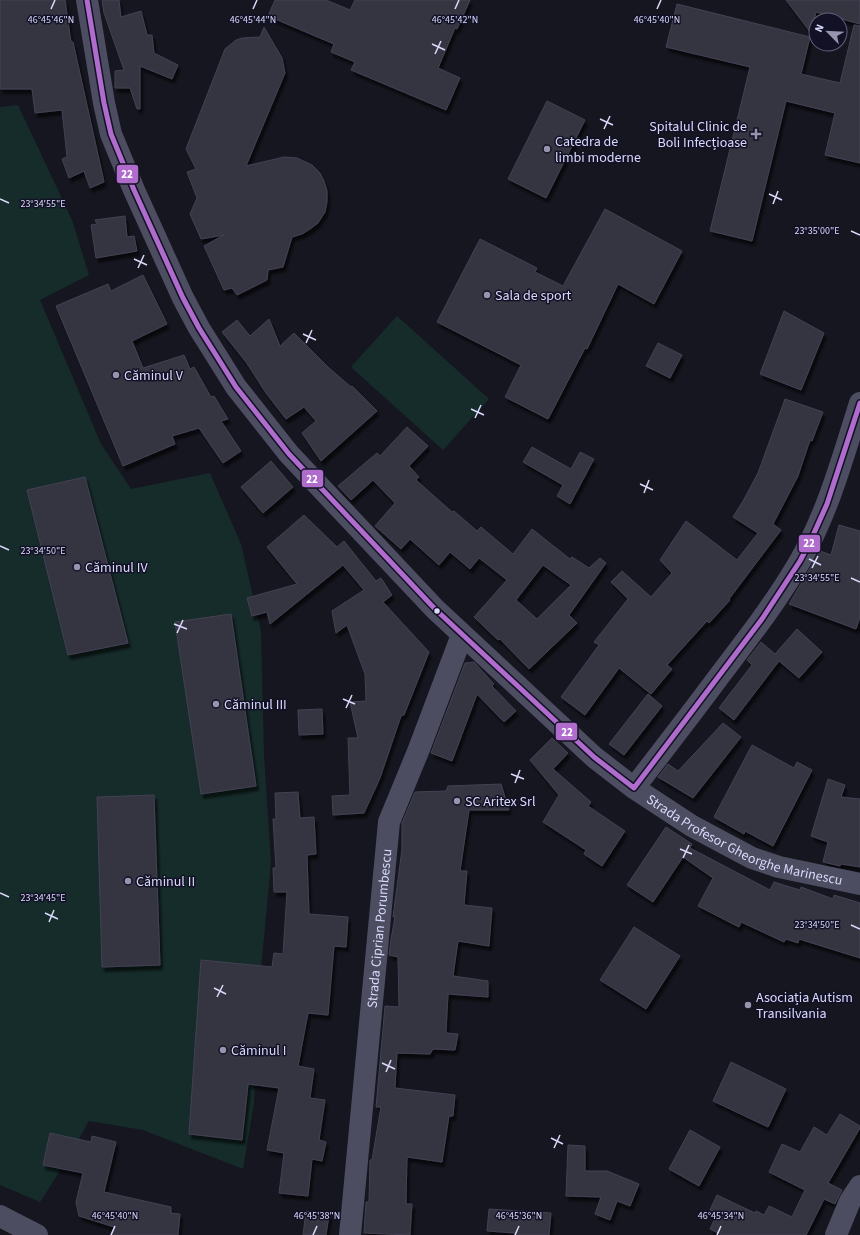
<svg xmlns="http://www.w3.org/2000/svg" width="860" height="1235" font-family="'Source Sans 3',sans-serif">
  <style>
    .green { fill: #152c2a }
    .building { fill: #343443; stroke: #434153; fill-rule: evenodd; filter: url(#shadow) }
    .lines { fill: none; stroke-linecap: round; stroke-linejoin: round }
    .street { stroke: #4c4d60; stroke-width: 22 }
    .bus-1-casing { stroke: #121125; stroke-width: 8 }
    .bus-1 { stroke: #b06ccc; stroke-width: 5 }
    .ticks { fill: none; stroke: #d9d9fc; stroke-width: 1.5 }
    .poi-dot { fill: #9595af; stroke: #121125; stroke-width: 1.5 }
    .bus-dot { fill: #d9d9fc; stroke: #121125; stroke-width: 1.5 }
    .labels { text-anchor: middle; stroke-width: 3; stroke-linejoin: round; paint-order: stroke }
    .poi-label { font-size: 14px; fill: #d9d9fc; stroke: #121125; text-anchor: start }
    .street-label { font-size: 14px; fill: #d9d9fc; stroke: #121125 }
    .ticks-label { font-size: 10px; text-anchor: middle; fill: #d9d9fc; stroke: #121125; stroke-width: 3; stroke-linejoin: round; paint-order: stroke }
    .line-badge { stroke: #121125; stroke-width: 1.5 }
    .badge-label { font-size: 11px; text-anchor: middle; font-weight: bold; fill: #fff }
  </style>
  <defs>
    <filter id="shadow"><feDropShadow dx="2.5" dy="4.5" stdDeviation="1" flood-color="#0009"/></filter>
  </defs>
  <rect width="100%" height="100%" fill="#161620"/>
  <g class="green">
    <path d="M 18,105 L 72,220 L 89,275 L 40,300 L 101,444 L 131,489 L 210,473 L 241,544 L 261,631 L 264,756 L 271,862 L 259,991 L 254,1102 L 243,1169 L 143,1130 L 89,1121 L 67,1160 L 40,1202 L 0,1185 L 0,107 Z"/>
    <path d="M 397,316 L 489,399 L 443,450 L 351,367 Z"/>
  </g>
  <g class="building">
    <path d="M 0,0 L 65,0 L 71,42 L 73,42 L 104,182 L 90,188 L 84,171 L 69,178 L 62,159 L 67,157 L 62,110 L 35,113 L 32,89 L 0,89 Z"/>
    <path d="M 102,0 L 119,0 L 121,17 L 141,11 L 147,35 L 152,35 L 154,53 L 178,65 L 172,79 L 140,66 L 140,109 L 137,109 L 130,88 L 115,88 L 115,71 L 124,70 L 104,13 Z"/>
    <path d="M 275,0 L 326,0 L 350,10 L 355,0 L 470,0 L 457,29 L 455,28 L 438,68 L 460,78 L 446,110 L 351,70 L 355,62 L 331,52 L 334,44 L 268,16 Z"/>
    <path d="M 786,0 L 860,0 L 860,24 L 816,12 L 811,33 Z"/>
    <path d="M 677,4 L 810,37 L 801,74 L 840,83 L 854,25 L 860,26 L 860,163 L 825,155 L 835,113 L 786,101 L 752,241 L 710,231 L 750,67 L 666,47 Z"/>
    <path d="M 264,27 L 282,58 L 285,73 L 246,166 L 284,157 L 297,158 L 312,165 L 320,173 L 324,181 L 327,191 L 327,202 L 325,212 L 318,223 L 310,229 L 302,234 L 292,237 L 283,267 L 268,270 L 267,280 L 237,295 L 232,288 L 224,290 L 204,246 L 224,235 L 201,239 L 190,214 L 197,198 L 187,172 L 196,169 L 186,149 L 225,49 L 236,40 L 242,38 L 260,37 Z"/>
    <path d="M 547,101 L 585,120 L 546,198 L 508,179 Z"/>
    <path d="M 605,209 L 682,251 L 654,304 L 618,284 L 587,349 L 585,348 L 548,419 L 505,397 L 521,365 L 437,322 L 480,239 L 537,268 L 535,272 L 563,286 Z"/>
    <path d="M 125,216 L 127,237 L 134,236 L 137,251 L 96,258 L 91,225 L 97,224 L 95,220 Z"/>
    <path d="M 143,275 L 167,324 L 132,341 L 143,368 L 184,355 L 190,369 L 194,367 L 211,397 L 214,396 L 228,419 L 221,421 L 241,451 L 223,463 L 199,428 L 172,436 L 175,444 L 123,466 L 56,306 L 108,284 L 111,291 Z"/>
    <path d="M 784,311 L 824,333 L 801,390 L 760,374 Z"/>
    <path d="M 269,319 L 280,346 L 294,333 L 329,368 L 351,387 L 352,386 L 377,411 L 321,461 L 302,433 L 316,421 L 304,407 L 286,419 L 266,393 L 246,362 L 222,332 L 237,320 L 250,336 Z"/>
    <path d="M 658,343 L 682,355 L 670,378 L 646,366 Z"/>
    <path d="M 785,399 L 823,412 L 812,441 L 810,440 L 798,476 L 773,524 L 781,530 L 729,599 L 730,600 L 709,623 L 707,621 L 667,665 L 672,669 L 651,694 L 619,668 L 585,715 L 561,697 L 599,645 L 594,642 L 628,599 L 611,582 L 622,571 L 651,597 L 672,573 L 660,560 L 686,521 L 737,560 L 758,533 L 733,517 L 743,501 L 758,473 Z"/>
    <path d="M 407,427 L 428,446 L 409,466 L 419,477 L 416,480 L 452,512 L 454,511 L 477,531 L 481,527 L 513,554 L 532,529 L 570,559 L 572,557 L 589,568 L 600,558 L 606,563 L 569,615 L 577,623 L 529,669 L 500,639 L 498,640 L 474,617 L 507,580 L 479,558 L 470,569 L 450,552 L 439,565 L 410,539 L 401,549 L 375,526 L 395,503 L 373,480 L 351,500 L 338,486 L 377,453 L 380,456 ZM 543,565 L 571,585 L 537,619 L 516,600 Z"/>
    <path d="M 532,447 L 571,469 L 580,452 L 594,459 L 570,504 L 557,496 L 563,485 L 523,462 Z"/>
    <path d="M 271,461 L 293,487 L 263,513 L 241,487 Z"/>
    <path d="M 85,477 L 128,643 L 68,655 L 27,490 Z"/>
    <path d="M 304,515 L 337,547 L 344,541 L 376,581 L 381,578 L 392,595 L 383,602 L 429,652 L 404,715 L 401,716 L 380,778 L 364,813 L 333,815 L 332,796 L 350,795 L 348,738 L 358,738 L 350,702 L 366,701 L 365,674 L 347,625 L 336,633 L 332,611 L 364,590 L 343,565 L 270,624 L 267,612 L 252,616 L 247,598 L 297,584 L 267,547 Z"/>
    <path d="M 839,525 L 860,531 L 860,617 L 856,629 L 789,604 L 820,551 L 831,555 Z"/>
    <path d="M 231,614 L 256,786 L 201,794 L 175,622 Z"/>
    <path d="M 797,629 L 822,652 L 799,678 L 779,661 L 734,720 L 719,708 L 752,665 L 747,660 L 761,642 L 775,654 Z"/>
    <path d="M 474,662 L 494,684 L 492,686 L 516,711 L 504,722 L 477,694 L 452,761 L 431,753 L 465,663 Z"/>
    <path d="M 648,694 L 662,706 L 624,755 L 609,744 Z"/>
    <path d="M 322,709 L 323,734 L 299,735 L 298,710 Z"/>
    <path d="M 723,723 L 741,737 L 693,798 L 658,777 L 668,764 L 678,771 Z"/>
    <path d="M 552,738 L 568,753 L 553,769 L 591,802 L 588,806 L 625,831 L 602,866 L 584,854 L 586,850 L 543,822 L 559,795 L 530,760 Z"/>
    <path d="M 752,745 L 794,768 L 797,762 L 812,770 L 773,846 L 745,831 L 744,834 L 714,817 Z"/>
    <path d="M 828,779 L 845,785 L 841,797 L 860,799 L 860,867 L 841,864 L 840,866 L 823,862 L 828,842 L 811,836 Z"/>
    <path d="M 501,784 L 509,810 L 469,810 L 460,871 L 467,871 L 464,905 L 492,908 L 489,946 L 458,941 L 453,976 L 488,981 L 488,997 L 448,994 L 446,1033 L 458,1034 L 455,1050 L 433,1049 L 430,1054 L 397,1053 L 395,1088 L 455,1095 L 453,1116 L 449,1116 L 442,1162 L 407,1157 L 406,1204 L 412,1204 L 410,1235 L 364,1233 L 366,1202 L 369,1202 L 370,1160 L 372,1160 L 381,1107 L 376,1107 L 385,1006 L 399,1007 L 398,957 L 389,955 L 391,939 L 395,917 L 393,917 L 402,849 L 402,823 L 415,792 L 446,791 L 448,786 Z"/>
    <path d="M 298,792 L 300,818 L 314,817 L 316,854 L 307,855 L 309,914 L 348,917 L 346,947 L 334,946 L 328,1015 L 308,1013 L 298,1066 L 314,1069 L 310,1098 L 325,1100 L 319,1140 L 326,1142 L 322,1161 L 312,1159 L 308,1196 L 279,1193 L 284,1153 L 267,1150 L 279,1088 L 248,1084 L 242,1140 L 189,1134 L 201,960 L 272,967 L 274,953 L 283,954 L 287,892 L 274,892 L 273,868 L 276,868 L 273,819 L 276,819 L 275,793 Z"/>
    <path d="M 154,795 L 160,965 L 102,967 L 97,797 Z"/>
    <path d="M 666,827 L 692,844 L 690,848 L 770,890 L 774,882 L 800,890 L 801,887 L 833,899 L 834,895 L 860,903 L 860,958 L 799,939 L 798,943 L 786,939 L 784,942 L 741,922 L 739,927 L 698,906 L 713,878 L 683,857 L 653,902 L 627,885 Z"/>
    <path d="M 634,927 L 680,956 L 646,1009 L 600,980 Z"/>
    <path d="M 731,1062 L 786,1089 L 768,1127 L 713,1101 Z"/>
    <path d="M 840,1114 L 860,1126 L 860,1128 L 828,1183 L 842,1190 L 835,1204 L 824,1199 L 806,1235 L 722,1235 L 710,1229 L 717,1214 L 710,1210 L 717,1195 L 755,1213 L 756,1211 L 764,1215 L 769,1206 L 792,1217 L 805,1190 L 769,1172 L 782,1144 L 800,1152 L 814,1127 L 827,1135 Z"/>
    <path d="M 690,1130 L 720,1147 L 699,1186 L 669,1169 Z"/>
    <path d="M 50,1133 L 91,1142 L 92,1136 L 116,1142 L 104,1192 L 171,1207 L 171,1213 L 180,1214 L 178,1235 L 112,1235 L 114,1227 L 79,1216 L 76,1202 L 83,1173 L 43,1165 Z"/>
    <path d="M 568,1145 L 585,1146 L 585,1171 L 607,1171 L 639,1184 L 630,1206 L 617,1201 L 610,1220 L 595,1214 L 601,1197 L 566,1196 Z"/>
    <path d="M 489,1209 L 551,1213 L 549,1235 L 515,1235 L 515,1233 L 487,1231 Z"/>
    <path d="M 306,1211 L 329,1215 L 326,1235 L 303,1235 Z"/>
  </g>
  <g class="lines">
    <g class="street">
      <path id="s1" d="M 87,0 L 104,103 L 111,134 L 134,190 L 183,298 L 199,328 L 236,387 L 289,454 L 435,609 L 594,757 L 634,788 L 692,826 L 752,858 L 779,867 L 860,884"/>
      <path d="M 634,788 C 663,750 692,713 720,675 C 748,638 777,601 800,561 C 828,512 843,457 860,403"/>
      <path d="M 0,1216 L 37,1235"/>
      <path id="s2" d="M 350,1235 L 389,822 L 419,749 L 462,635"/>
      <path d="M 836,1235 L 850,1201 L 860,1186"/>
    </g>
    <g class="bus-1-casing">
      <path id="bus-1" d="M 87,0 L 104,103 L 111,134 L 134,190 L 183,298 L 199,328 L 236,387 L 289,454 L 435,609 L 594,757 L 634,788 L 762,619 L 800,561 L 810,542 L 827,504 L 860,403"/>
    </g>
    <use href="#bus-1" class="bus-1"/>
  </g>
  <path class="ticks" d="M 51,9 L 55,0M 253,9 L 257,0M 455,9 L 459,0M 657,9 L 661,0M 432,44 L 445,50M 435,54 L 441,41M 600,119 L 613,125M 604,129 L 610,116M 769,194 L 782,200M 0,199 L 9,203M 773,204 L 778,191M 851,231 L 860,235M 134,259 L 147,265M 138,268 L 144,255M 303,334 L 316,340M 306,343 L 312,330M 471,409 L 484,415M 475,418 L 481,405M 640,484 L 653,490M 644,493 L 649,480M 0,546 L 9,550M 809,559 L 821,565M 812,568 L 818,556M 851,578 L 860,582M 174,624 L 187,629M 177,633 L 183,620M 343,699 L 355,704M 346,708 L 352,695M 511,774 L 524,779M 515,783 L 520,770M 680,849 L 692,854M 683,858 L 689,845M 0,893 L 9,897M 45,913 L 58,919M 49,922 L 54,910M 851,925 L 860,929M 214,988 L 226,994M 217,997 L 223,985M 382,1063 L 395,1069M 386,1072 L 391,1060M 551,1138 L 563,1144M 554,1148 L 560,1135M 111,1235 L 115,1226M 313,1235 L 317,1226M 515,1235 L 519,1226M 717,1235 L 721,1226"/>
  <g class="poi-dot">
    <path d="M754 128h4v4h4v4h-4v4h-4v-4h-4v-4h4z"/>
    <circle cx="547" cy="149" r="4"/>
    <circle cx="487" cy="295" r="4"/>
    <circle cx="116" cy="375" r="4"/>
    <circle cx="77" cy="567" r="4"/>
    <circle cx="216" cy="704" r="4"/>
    <circle cx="457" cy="801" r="4"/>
    <circle cx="128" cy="881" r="4"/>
    <circle cx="748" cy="1005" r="4"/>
    <circle cx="223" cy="1050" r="4"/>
  </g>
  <circle class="bus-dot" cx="437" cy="611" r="3.5"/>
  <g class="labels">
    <g class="poi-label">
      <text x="747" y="131" text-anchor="end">Spitalul Clinic de<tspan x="747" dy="16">Boli Infecțioase</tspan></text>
      <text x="555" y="146">Catedra de<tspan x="555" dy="16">limbi moderne</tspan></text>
      <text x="495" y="300">Sala de sport</text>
      <text x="124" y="380">Căminul V</text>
      <text x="85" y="572">Căminul IV</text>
      <text x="224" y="709">Căminul III</text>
      <text x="465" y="806">SC Aritex Srl</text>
      <text x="136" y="886">Căminul II</text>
      <text x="756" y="1002">Asociația Autism<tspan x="756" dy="16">Transilvania</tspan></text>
      <text x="231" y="1055">Căminul I</text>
    </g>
    <g class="street-label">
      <text dy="5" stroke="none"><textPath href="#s1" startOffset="1109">Strada Profesor Gheorghe Marinescu</textPath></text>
      <text dy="5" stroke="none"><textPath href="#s2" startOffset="308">Strada Ciprian Porumbescu</textPath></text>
    </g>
  </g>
  <g class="ticks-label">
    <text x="51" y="23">46°45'46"N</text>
    <text x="253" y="23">46°45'44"N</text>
    <text x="455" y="23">46°45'42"N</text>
    <text x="657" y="23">46°45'40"N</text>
    <text x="43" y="207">23°34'55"E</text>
    <text x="817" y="234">23°35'00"E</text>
    <text x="43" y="554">23°34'50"E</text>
    <text x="817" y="581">23°34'55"E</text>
    <text x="43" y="901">23°34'45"E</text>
    <text x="817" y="928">23°34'50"E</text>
    <text x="115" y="1219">46°45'40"N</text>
    <text x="317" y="1219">46°45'38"N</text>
    <text x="519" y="1219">46°45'36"N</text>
    <text x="721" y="1219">46°45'34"N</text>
  </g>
  <g class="line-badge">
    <rect x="116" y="164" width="23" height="20" rx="4" fill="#b06ccc"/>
    <rect x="301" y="469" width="23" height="19" rx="4" fill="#b06ccc"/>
    <rect x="798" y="534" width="23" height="19" rx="4" fill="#b06ccc"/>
    <rect x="555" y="722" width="23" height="19" rx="4" fill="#b06ccc"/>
  </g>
  <g class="badge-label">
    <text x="127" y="178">22</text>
    <text x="312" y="483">22</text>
    <text x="809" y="547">22</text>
    <text x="567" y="736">22</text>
  </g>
  <g transform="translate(828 32) rotate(294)"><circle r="19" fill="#121125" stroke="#62617b"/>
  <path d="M0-3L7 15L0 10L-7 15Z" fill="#9595af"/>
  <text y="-6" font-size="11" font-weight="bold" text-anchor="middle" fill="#d9d9fc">N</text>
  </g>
</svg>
